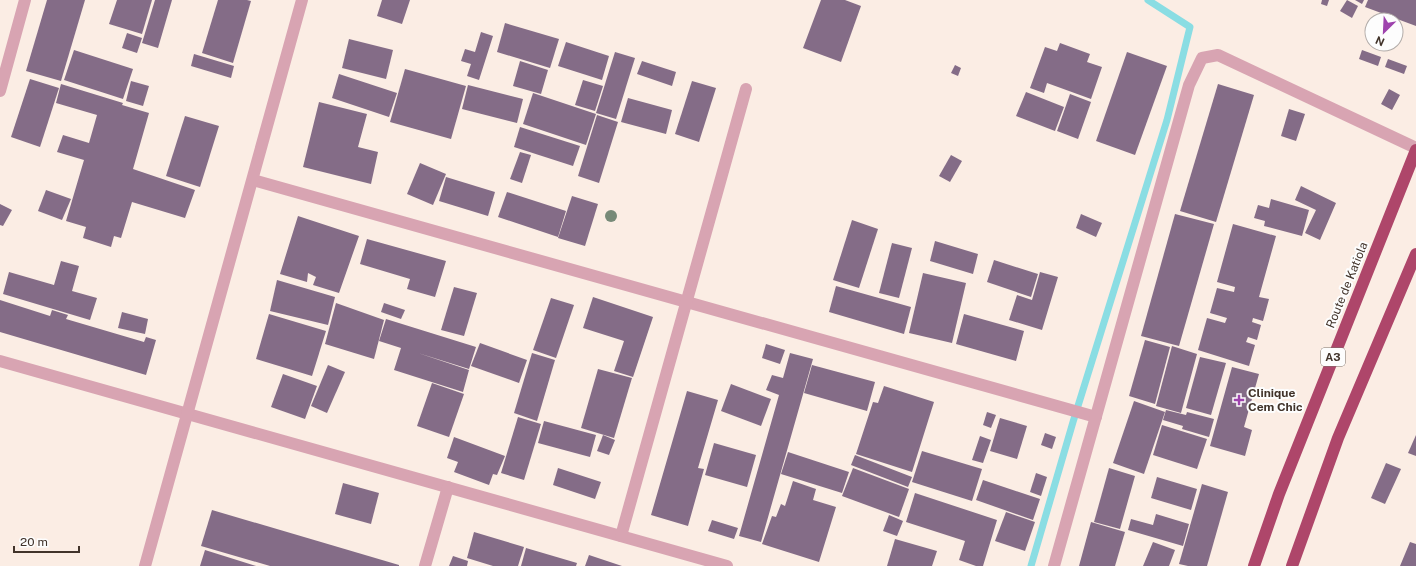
<svg xmlns="http://www.w3.org/2000/svg" width="1416" height="566" font-family="'Public Sans',sans-serif">
  <style>
    .lines { fill: none; stroke-linecap: round; stroke-linejoin: round }
    .stream { stroke: #8adde3; stroke-width: 7 }
    .building { fill: #846c87 }
    .minor { stroke: #d8a4b2; stroke-width: 12 }
    .highway { stroke: #ae466a; stroke-width: 12 }
    .tree { fill: #778a78 }
    .poi-dot { fill: #9e43ad; stroke: #fdfdfd; stroke-width: 1.5 }
    .labels { text-anchor: middle; stroke-width: 4; stroke-linejoin: round; paint-order: stroke }
    .shield { fill: #fdfdfd; stroke: #797069; stroke-width: 1 }
    .shield-label { font-size: 11px; font-weight: bold; fill: #41332a }
    .street-label { font-size: 12px; fill: #41332a; stroke: #fdfdfd }
    .poi-label { font-size: 12px; font-weight: bold; fill: #41332a; stroke: #fdfdfd; text-anchor: start }
  </style>
  <rect width="100%" height="100%" fill="#fbede4"/>
  <g class="lines">
    <path class="stream" d="M 1031,566 L 1073,422 L 1167,120 L 1190,27 L 1148,0"/>
  </g>
  <g class="building">
    <path d="M 47,0 L 85,0 L 61,81 L 26,71 Z"/>
    <path d="M 117,0 L 152,0 L 142,34 L 109,24 Z"/>
    <path d="M 155,0 L 172,0 L 158,48 L 142,43 Z"/>
    <path d="M 218,0 L 247,0 L 251,1 L 233,63 L 202,53 Z"/>
    <path d="M 382,0 L 410,0 L 402,24 L 377,16 Z"/>
    <path d="M 821,0 L 845,0 L 861,6 L 841,62 L 803,48 Z"/>
    <path d="M 1322,0 L 1329,0 L 1327,6 L 1321,4 Z"/>
    <path d="M 1347,0 L 1358,6 L 1352,18 L 1340,11 Z"/>
    <path d="M 1355,0 L 1364,0 L 1362,4 Z"/>
    <path d="M 1368,0 L 1416,0 L 1416,26 L 1365,7 Z"/>
    <path d="M 505,23 L 559,39 L 550,68 L 497,52 Z"/>
    <path d="M 481,32 L 493,36 L 479,80 L 467,76 L 471,64 L 461,61 L 465,49 L 475,52 Z"/>
    <path d="M 127,33 L 142,38 L 137,53 L 122,48 Z"/>
    <path d="M 349,39 L 393,50 L 386,79 L 342,68 Z"/>
    <path d="M 566,42 L 609,56 L 602,80 L 558,66 Z"/>
    <path d="M 1060,43 L 1090,54 L 1087,62 L 1102,67 L 1091,99 L 1047,83 L 1044,93 L 1030,88 L 1045,47 L 1057,51 Z"/>
    <path d="M 74,50 L 133,69 L 123,99 L 64,80 Z"/>
    <path d="M 1362,50 L 1381,57 L 1378,66 L 1359,59 Z"/>
    <path d="M 615,52 L 635,58 L 616,119 L 596,113 Z"/>
    <path d="M 1127,52 L 1167,66 L 1135,155 L 1096,141 Z"/>
    <path d="M 194,54 L 234,66 L 231,78 L 191,66 Z"/>
    <path d="M 1388,59 L 1407,66 L 1404,74 L 1385,67 Z"/>
    <path d="M 520,61 L 548,70 L 541,94 L 513,86 Z"/>
    <path d="M 642,61 L 676,72 L 672,86 L 637,74 Z"/>
    <path d="M 955,65 L 961,68 L 958,76 L 951,73 Z"/>
    <path d="M 405,69 L 466,86 L 451,139 L 390,122 Z"/>
    <path d="M 339,74 L 397,93 L 389,117 L 332,98 Z"/>
    <path d="M 30,79 L 59,88 L 40,147 L 11,137 Z"/>
    <path d="M 583,80 L 603,86 L 595,111 L 575,105 Z"/>
    <path d="M 131,81 L 149,86 L 143,106 L 126,101 Z"/>
    <path d="M 692,81 L 716,88 L 699,142 L 675,134 Z"/>
    <path d="M 61,84 L 123,103 L 122,105 L 149,113 L 133,169 L 195,190 L 185,218 L 132,202 L 121,238 L 114,236 L 111,247 L 83,238 L 86,227 L 66,221 L 84,160 L 57,152 L 63,135 L 89,143 L 97,115 L 56,103 Z"/>
    <path d="M 1218,84 L 1254,95 L 1216,222 L 1180,211 Z"/>
    <path d="M 468,85 L 523,99 L 517,123 L 462,109 Z"/>
    <path d="M 1389,89 L 1400,95 L 1392,110 L 1381,104 Z"/>
    <path d="M 1026,92 L 1064,107 L 1055,131 L 1016,116 Z"/>
    <path d="M 533,93 L 596,114 L 586,145 L 523,124 Z"/>
    <path d="M 1070,94 L 1091,102 L 1078,139 L 1057,131 Z"/>
    <path d="M 628,98 L 672,110 L 666,134 L 621,122 Z"/>
    <path d="M 319,102 L 367,114 L 358,147 L 378,152 L 371,184 L 303,167 Z"/>
    <path d="M 1289,109 L 1305,114 L 1296,141 L 1281,136 Z"/>
    <path d="M 597,115 L 618,122 L 599,183 L 578,176 Z"/>
    <path d="M 185,116 L 219,126 L 200,187 L 166,176 Z"/>
    <path d="M 520,127 L 580,146 L 573,166 L 514,147 Z"/>
    <path d="M 520,152 L 531,155 L 522,183 L 510,179 Z"/>
    <path d="M 951,155 L 962,161 L 950,182 L 939,176 Z"/>
    <path d="M 420,163 L 446,174 L 433,205 L 407,194 Z"/>
    <path d="M 446,177 L 495,192 L 488,216 L 439,201 Z"/>
    <path d="M 1301,186 L 1336,203 L 1320,240 L 1305,233 L 1316,210 L 1295,200 Z"/>
    <path d="M 46,190 L 71,199 L 62,220 L 38,211 Z"/>
    <path d="M 507,192 L 566,211 L 558,237 L 498,217 Z"/>
    <path d="M 572,196 L 598,204 L 585,246 L 558,238 Z"/>
    <path d="M 1271,199 L 1309,210 L 1302,236 L 1264,226 L 1265,221 L 1254,218 L 1258,205 L 1269,208 Z"/>
    <path d="M 0,204 L 12,210 L 3,226 L 0,225 Z"/>
    <path d="M 1081,214 L 1102,223 L 1096,237 L 1076,228 Z"/>
    <path d="M 1175,214 L 1214,224 L 1179,346 L 1141,336 Z"/>
    <path d="M 298,216 L 359,236 L 339,293 L 313,285 L 316,277 L 308,273 L 307,282 L 280,274 Z"/>
    <path d="M 852,220 L 878,229 L 859,288 L 833,280 Z"/>
    <path d="M 1233,224 L 1276,236 L 1259,297 L 1269,299 L 1263,321 L 1253,318 L 1252,322 L 1261,325 L 1257,340 L 1248,337 L 1246,342 L 1255,345 L 1249,366 L 1198,350 L 1207,318 L 1225,323 L 1227,318 L 1210,313 L 1217,288 L 1234,292 L 1235,287 L 1217,282 Z"/>
    <path d="M 367,239 L 446,261 L 435,297 L 407,289 L 410,279 L 360,264 Z"/>
    <path d="M 935,241 L 978,254 L 973,274 L 930,261 Z"/>
    <path d="M 892,243 L 912,248 L 899,298 L 879,293 Z"/>
    <path d="M 994,260 L 1038,274 L 1031,297 L 987,282 Z"/>
    <path d="M 61,261 L 79,266 L 72,291 L 97,298 L 90,320 L 3,294 L 9,272 L 54,285 Z"/>
    <path d="M 1040,272 L 1058,277 L 1042,330 L 1009,320 L 1017,295 L 1032,300 Z"/>
    <path d="M 923,273 L 966,283 L 952,343 L 909,333 Z"/>
    <path d="M 277,280 L 335,297 L 328,325 L 270,311 Z"/>
    <path d="M 836,286 L 911,307 L 904,334 L 829,312 Z"/>
    <path d="M 454,287 L 477,293 L 464,336 L 441,330 Z"/>
    <path d="M 593,297 L 653,317 L 633,377 L 614,371 L 624,341 L 583,328 Z"/>
    <path d="M 551,298 L 574,305 L 556,358 L 533,350 Z"/>
    <path d="M 0,300 L 50,316 L 52,310 L 68,315 L 66,319 L 144,342 L 146,337 L 156,340 L 146,375 L 0,332 Z"/>
    <path d="M 336,303 L 384,320 L 374,359 L 325,344 Z"/>
    <path d="M 384,303 L 405,310 L 401,319 L 381,312 Z"/>
    <path d="M 122,312 L 148,319 L 145,334 L 118,328 Z"/>
    <path d="M 269,314 L 326,331 L 312,376 L 256,359 Z"/>
    <path d="M 964,314 L 1024,331 L 1016,361 L 956,344 Z"/>
    <path d="M 386,319 L 476,347 L 469,369 L 418,353 L 469,370 L 463,392 L 394,370 L 401,348 L 379,341 Z"/>
    <path d="M 1145,340 L 1170,347 L 1155,404 L 1129,396 Z"/>
    <path d="M 480,343 L 527,360 L 519,383 L 471,366 Z"/>
    <path d="M 766,344 L 785,350 L 780,364 L 762,358 Z"/>
    <path d="M 1172,346 L 1197,354 L 1181,413 L 1156,406 Z"/>
    <path d="M 532,353 L 555,360 L 537,421 L 514,413 Z"/>
    <path d="M 790,353 L 813,359 L 761,542 L 739,536 L 779,395 L 766,390 L 772,375 L 783,378 Z"/>
    <path d="M 1200,357 L 1226,363 L 1211,415 L 1186,408 Z"/>
    <path d="M 328,365 L 345,372 L 327,413 L 311,406 Z"/>
    <path d="M 812,365 L 875,382 L 867,411 L 804,393 Z"/>
    <path d="M 1232,367 L 1259,374 L 1244,427 L 1252,430 L 1245,456 L 1210,446 Z"/>
    <path d="M 598,369 L 632,378 L 614,438 L 581,428 Z"/>
    <path d="M 283,374 L 317,386 L 305,419 L 271,407 Z"/>
    <path d="M 432,383 L 464,394 L 449,437 L 417,426 Z"/>
    <path d="M 731,384 L 771,399 L 761,426 L 721,411 Z"/>
    <path d="M 884,386 L 934,402 L 912,472 L 856,454 L 873,402 L 878,403 Z"/>
    <path d="M 687,391 L 718,400 L 698,468 L 704,469 L 688,526 L 651,515 Z"/>
    <path d="M 1134,401 L 1165,412 L 1144,474 L 1113,463 Z"/>
    <path d="M 1166,410 L 1186,415 L 1187,412 L 1214,419 L 1209,437 L 1182,429 L 1183,426 L 1163,420 Z"/>
    <path d="M 987,412 L 996,415 L 991,428 L 983,425 Z"/>
    <path d="M 518,417 L 541,424 L 524,480 L 501,473 Z"/>
    <path d="M 1000,418 L 1027,426 L 1017,459 L 990,451 Z"/>
    <path d="M 544,421 L 596,435 L 590,457 L 538,443 Z"/>
    <path d="M 1162,425 L 1207,439 L 1197,469 L 1153,455 Z"/>
    <path d="M 1045,433 L 1056,437 L 1052,449 L 1041,445 Z"/>
    <path d="M 603,435 L 615,440 L 609,455 L 597,451 Z"/>
    <path d="M 1416,435 L 1416,456 L 1408,453 Z"/>
    <path d="M 980,436 L 991,440 L 983,463 L 972,460 Z"/>
    <path d="M 454,437 L 505,456 L 497,475 L 493,474 L 489,485 L 454,472 L 458,462 L 447,458 Z"/>
    <path d="M 714,443 L 756,455 L 747,487 L 705,475 Z"/>
    <path d="M 922,451 L 982,469 L 972,501 L 912,482 Z"/>
    <path d="M 788,452 L 849,472 L 842,493 L 781,474 Z"/>
    <path d="M 855,455 L 912,477 L 908,487 L 851,465 Z"/>
    <path d="M 1386,463 L 1401,469 L 1385,504 L 1371,498 Z"/>
    <path d="M 558,468 L 601,482 L 595,499 L 553,485 Z"/>
    <path d="M 853,468 L 909,489 L 899,517 L 842,496 Z"/>
    <path d="M 1109,468 L 1135,476 L 1120,529 L 1094,522 Z"/>
    <path d="M 1036,473 L 1047,477 L 1041,496 L 1030,492 Z"/>
    <path d="M 1157,477 L 1197,489 L 1191,510 L 1151,498 Z"/>
    <path d="M 983,480 L 1040,499 L 1033,520 L 976,500 Z"/>
    <path d="M 793,481 L 816,489 L 813,500 L 836,507 L 819,562 L 762,544 L 772,516 L 776,517 L 781,504 L 785,506 Z"/>
    <path d="M 343,483 L 379,493 L 371,524 L 335,514 Z"/>
    <path d="M 1202,484 L 1228,492 L 1207,566 L 1188,566 L 1179,564 Z"/>
    <path d="M 915,493 L 997,520 L 983,566 L 976,566 L 959,560 L 965,541 L 906,522 Z"/>
    <path d="M 212,510 L 399,565 L 399,566 L 270,566 L 201,546 Z"/>
    <path d="M 1006,512 L 1035,522 L 1025,551 L 995,541 Z"/>
    <path d="M 1156,514 L 1189,524 L 1183,546 L 1128,530 L 1131,519 L 1153,525 Z"/>
    <path d="M 889,515 L 903,521 L 897,536 L 883,531 Z"/>
    <path d="M 712,520 L 738,528 L 734,539 L 708,531 Z"/>
    <path d="M 1091,522 L 1125,532 L 1115,566 L 1079,566 Z"/>
    <path d="M 474,532 L 524,547 L 518,566 L 493,566 L 467,558 Z"/>
    <path d="M 895,539 L 937,551 L 932,566 L 887,566 Z"/>
    <path d="M 1153,542 L 1175,550 L 1169,566 L 1143,566 Z"/>
    <path d="M 1410,542 L 1416,544 L 1416,566 L 1400,566 Z"/>
    <path d="M 526,548 L 577,563 L 576,566 L 521,566 Z"/>
    <path d="M 205,550 L 256,566 L 200,566 Z"/>
    <path d="M 589,555 L 622,566 L 585,566 Z"/>
    <path d="M 453,556 L 468,561 L 467,566 L 449,566 Z"/>
  </g>
  <g class="lines">
    <g class="minor">
      <path d="M 0,91 L 25,0"/>
      <path d="M 253,180 L 1096,417"/>
      <path d="M 0,361 L 727,566"/>
      <path d="M 621,536 L 746,89"/>
      <path d="M 145,566 L 302,0"/>
      <path d="M 425,566 L 448,487"/>
      <path d="M 1054,566 L 1189,85 L 1202,58 L 1218,55 L 1416,148"/>
    </g>
    <g class="highway">
      <path d="M 1254,566 L 1279,494 L 1416,150"/>
      <path d="M 1292,566 L 1338,438 L 1416,254"/>
    </g>
  </g>
  <circle class="tree" cx="611" cy="216" r="6"/>
  <path class="poi-dot" d="M1237 394h4v4h4v4h-4v4h-4v-4h-4v-4h4z"/>
  <g class="labels">
    <rect class="shield" x="1321" y="348" width="24" height="18" rx="3"/>
    <g class="shield-label">
      <text x="1333" y="361">A3</text>
    </g>
    <g class="street-label">
      <text transform="translate(1347 285) rotate(-68)" y="4">Route de Katiola</text>
    </g>
    <g class="poi-label">
      <text x="1248" y="397">Clinique<tspan x="1248" dy="14">Cem Chic</tspan></text>
    </g>
  </g>
  <g transform="translate(1384 32) rotate(204)"><circle r="19" fill="#fdfdfd" stroke="#b2aca9"/>
  <path d="M0-3L7 15L0 10L-7 15Z" fill="#9e43ad"/>
  <text y="-6" font-size="11" font-weight="bold" text-anchor="middle" fill="#41332a">N</text>
  </g>
  <path d="M14 546v6h65v-6" fill="none" stroke="#41332a" stroke-width="2"/>
  <text x="20" y="546" font-size="12" fill="#41332a" stroke="#fdfdfd" stroke-width="3" paint-order="stroke">20 m</text>
</svg>
